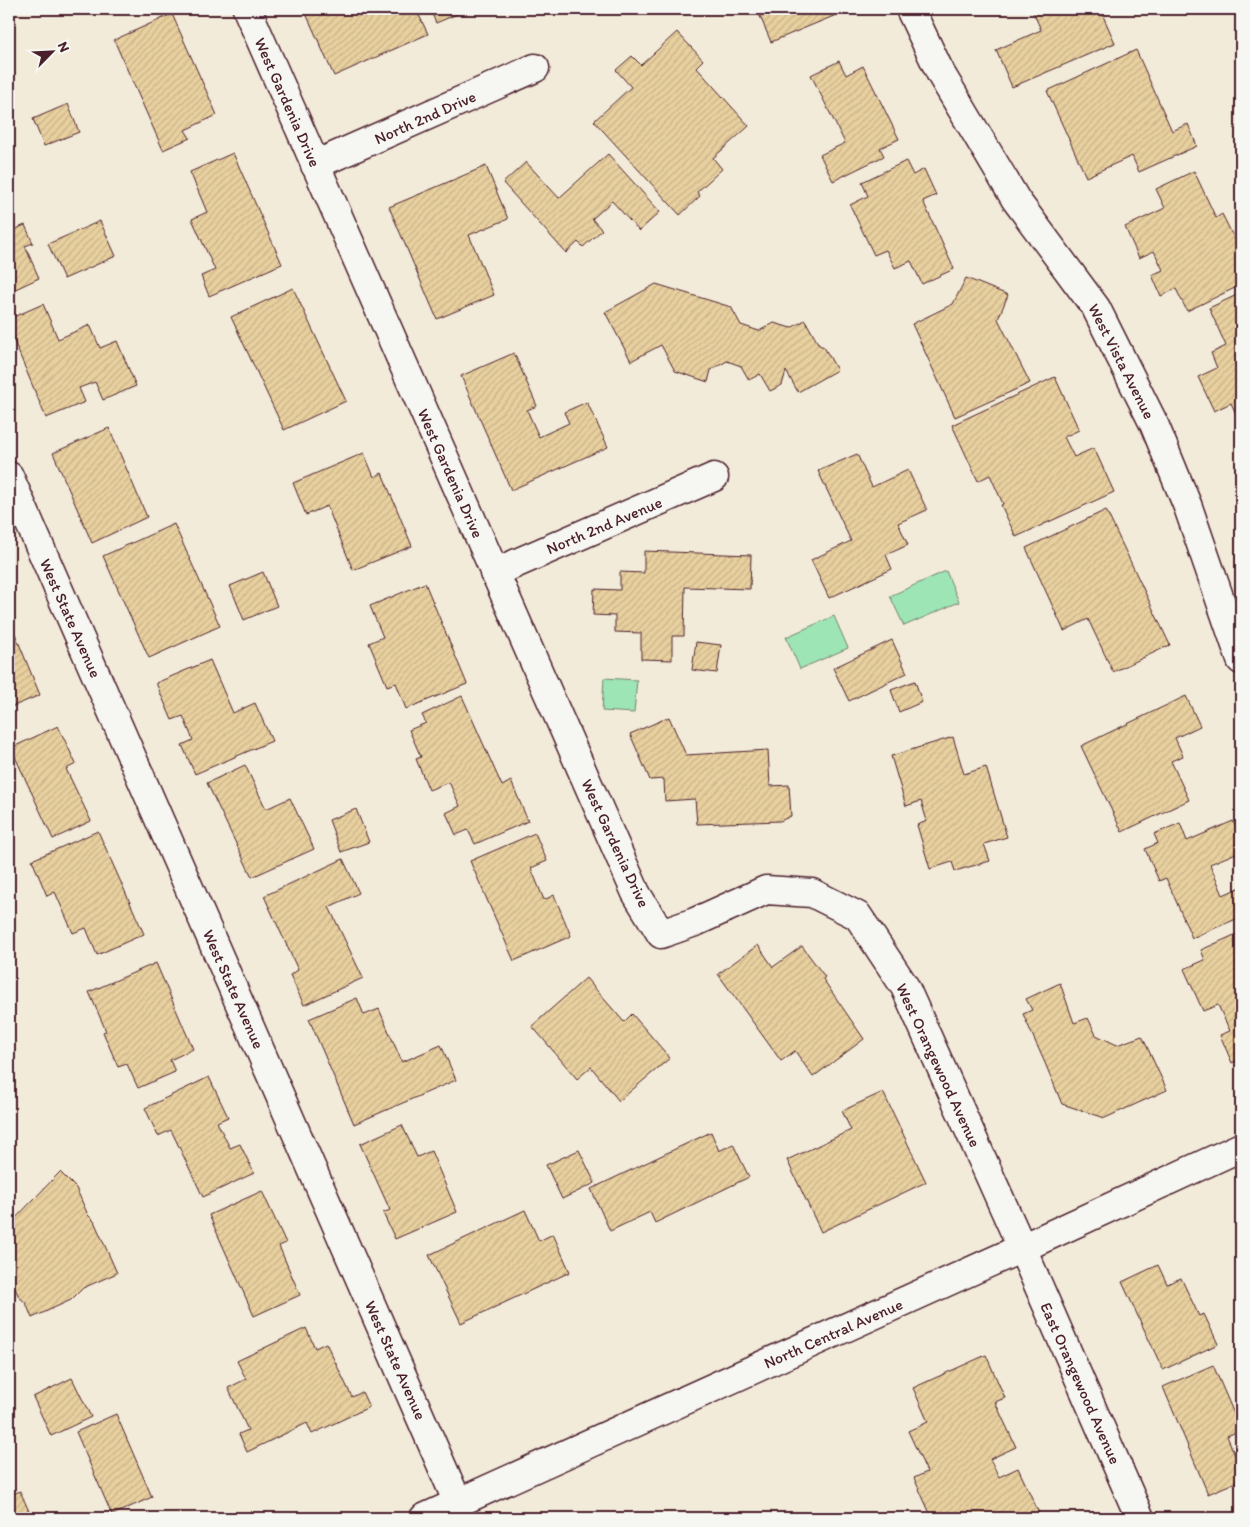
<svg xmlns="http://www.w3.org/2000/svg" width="1250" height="1527" font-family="Itim,sans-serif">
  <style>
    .pitch { fill: #9de5b4; stroke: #748270 }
    .building { fill: url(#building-hatch); stroke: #4a1f2b }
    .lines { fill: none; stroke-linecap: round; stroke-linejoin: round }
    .minor-casing { stroke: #4a1f2b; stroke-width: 31 }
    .major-casing { stroke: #4a1f2b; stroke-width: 31 }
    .minor { stroke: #f6f6f2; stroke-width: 28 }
    .major { stroke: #f6f6f2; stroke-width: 28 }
    .labels { text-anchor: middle; stroke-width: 4; stroke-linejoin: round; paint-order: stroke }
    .street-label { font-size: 16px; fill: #4a1f2b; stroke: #f6f6f2 }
  </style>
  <defs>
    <pattern id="building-hatch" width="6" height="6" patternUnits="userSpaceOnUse" patternTransform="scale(1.25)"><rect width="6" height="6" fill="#e8d09f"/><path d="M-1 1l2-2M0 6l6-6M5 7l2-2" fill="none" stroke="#c8b289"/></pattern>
  </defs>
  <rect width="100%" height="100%" fill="#f2ebd9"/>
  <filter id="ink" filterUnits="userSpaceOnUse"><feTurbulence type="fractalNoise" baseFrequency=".02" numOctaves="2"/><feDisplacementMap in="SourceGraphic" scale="10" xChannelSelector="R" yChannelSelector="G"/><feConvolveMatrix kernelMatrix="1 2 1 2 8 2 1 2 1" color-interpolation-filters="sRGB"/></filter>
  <g filter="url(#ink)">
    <g class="pitch">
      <path d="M 946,571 L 959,602 L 904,626 L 890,596 Z"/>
      <path d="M 834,616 L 848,648 L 800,669 L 786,637 Z"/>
      <path d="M 604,678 L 637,680 L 634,713 L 602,711 Z"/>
    </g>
    <g class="building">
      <path d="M 304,9 L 416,9 L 428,34 L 334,76 Z"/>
      <path d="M 430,9 L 469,9 L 436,23 Z"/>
      <path d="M 757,9 L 839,9 L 841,13 L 771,42 Z"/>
      <path d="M 1032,9 L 1100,9 L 1115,43 L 1012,87 L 996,50 L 1041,30 Z"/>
      <path d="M 172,14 L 217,115 L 185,130 L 190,138 L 163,150 L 114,40 Z"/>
      <path d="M 677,32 L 703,60 L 696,67 L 749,126 L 713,158 L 722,169 L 697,192 L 700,196 L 680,215 L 594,121 L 631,87 L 616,70 L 632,56 L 641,65 Z"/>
      <path d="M 1136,50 L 1172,131 L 1188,124 L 1197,146 L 1139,172 L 1132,156 L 1086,177 L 1047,91 Z"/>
      <path d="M 839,61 L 846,75 L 863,66 L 899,139 L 880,148 L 884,156 L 833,181 L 820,155 L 845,143 L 811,75 Z"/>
      <path d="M 68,104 L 79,132 L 44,146 L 33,119 Z"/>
      <path d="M 233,153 L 282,264 L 209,296 L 201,276 L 215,270 L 192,219 L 207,212 L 190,172 Z"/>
      <path d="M 608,154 L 660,212 L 639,231 L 612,201 L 592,219 L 602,230 L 583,247 L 578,242 L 566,253 L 503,183 L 526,162 L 559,198 Z"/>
      <path d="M 906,161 L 913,175 L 924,169 L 936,195 L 923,201 L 954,269 L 922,284 L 911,261 L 895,268 L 886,250 L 874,255 L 850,205 L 868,196 L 862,182 Z"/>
      <path d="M 486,166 L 508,219 L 469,235 L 494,295 L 437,319 L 389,207 Z"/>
      <path d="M 1194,171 L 1216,218 L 1222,214 L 1241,252 L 1241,285 L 1187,311 L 1176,289 L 1161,296 L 1152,275 L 1163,270 L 1154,251 L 1139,258 L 1125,227 L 1165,208 L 1156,189 Z"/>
      <path d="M 100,221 L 116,256 L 64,279 L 48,244 Z"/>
      <path d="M 9,225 L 11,231 L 25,225 L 33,243 L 25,246 L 39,278 L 9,292 Z"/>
      <path d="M 966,278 L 1008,295 L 998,319 L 1030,383 L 955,417 L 912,324 L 953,304 Z"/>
      <path d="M 656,284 L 731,307 L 741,325 L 759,331 L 774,323 L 791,328 L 805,320 L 819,345 L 824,347 L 837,370 L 798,392 L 786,371 L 782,385 L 770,391 L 760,374 L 749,380 L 741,366 L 727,361 L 711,370 L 708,382 L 675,371 L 661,345 L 631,361 L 605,312 Z"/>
      <path d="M 293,288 L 346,401 L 284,430 L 231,317 Z"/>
      <path d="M 1241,293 L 1241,425 L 1231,403 L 1214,411 L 1198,377 L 1217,368 L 1211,353 L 1226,346 L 1209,308 Z"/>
      <path d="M 43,304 L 58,339 L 90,325 L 100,348 L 117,341 L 136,386 L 103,400 L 95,382 L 79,388 L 85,402 L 46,418 L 9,329 L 9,319 Z"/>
      <path d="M 514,353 L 537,406 L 527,410 L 539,437 L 569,423 L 564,412 L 587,402 L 608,447 L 511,490 L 461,376 Z"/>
      <path d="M 1055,377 L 1079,430 L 1064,437 L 1074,457 L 1094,448 L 1114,492 L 1016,537 L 1001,505 L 1003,504 L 990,475 L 978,481 L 952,425 Z"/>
      <path d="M 109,428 L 147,517 L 92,543 L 53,453 Z"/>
      <path d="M 364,453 L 374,477 L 382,473 L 412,546 L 353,570 L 327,506 L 306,515 L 293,483 Z"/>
      <path d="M 857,454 L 872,487 L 908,470 L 927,510 L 898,523 L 908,545 L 886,555 L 892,569 L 829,598 L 811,560 L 851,541 L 818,471 Z"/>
      <path d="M 1106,510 L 1170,645 L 1113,672 L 1088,619 L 1064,631 L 1026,548 Z"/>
      <path d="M 174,524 L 220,626 L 149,658 L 103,556 Z"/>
      <path d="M 644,551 L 751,555 L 750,589 L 685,587 L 684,636 L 672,636 L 672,660 L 641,659 L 641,633 L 615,632 L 615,616 L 593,615 L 594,589 L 620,590 L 620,572 L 644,573 Z"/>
      <path d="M 263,572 L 277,606 L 244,620 L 230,586 Z"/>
      <path d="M 425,583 L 467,684 L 406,709 L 396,683 L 387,686 L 369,643 L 383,637 L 370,606 Z"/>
      <path d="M 9,619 L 40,695 L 9,708 Z"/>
      <path d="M 892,640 L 907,673 L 849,701 L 833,668 Z"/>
      <path d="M 696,642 L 721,645 L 717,673 L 692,670 Z"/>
      <path d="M 210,660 L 233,713 L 255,703 L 272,741 L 195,774 L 182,745 L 193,740 L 183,716 L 172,720 L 156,683 Z"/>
      <path d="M 915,681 L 922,702 L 899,712 L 891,690 Z"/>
      <path d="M 462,696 L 502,786 L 511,781 L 528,821 L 475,844 L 468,830 L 456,835 L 446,813 L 460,806 L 449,782 L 429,790 L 416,759 L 421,757 L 409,730 L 426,723 L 422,715 Z"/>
      <path d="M 1186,696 L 1200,726 L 1175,738 L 1183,756 L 1171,761 L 1189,800 L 1122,832 L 1081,746 Z"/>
      <path d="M 669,717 L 686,755 L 768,750 L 770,786 L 789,785 L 791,816 L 780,821 L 697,824 L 695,799 L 665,801 L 664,779 L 650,780 L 630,734 Z"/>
      <path d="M 58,726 L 76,764 L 66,769 L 91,821 L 53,839 L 11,748 Z"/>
      <path d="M 953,737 L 964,774 L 986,767 L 1007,837 L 984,844 L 990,861 L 955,871 L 952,862 L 930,869 L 917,825 L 927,821 L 921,801 L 906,806 L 891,756 Z"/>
      <path d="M 245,765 L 266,809 L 290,798 L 314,849 L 252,877 L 207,783 Z"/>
      <path d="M 356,809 L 369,842 L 341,852 L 329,820 Z"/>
      <path d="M 1233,821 L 1241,840 L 1241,851 L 1210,864 L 1223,895 L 1241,887 L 1241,917 L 1192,938 L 1166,878 L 1159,881 L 1145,849 L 1158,843 L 1154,834 L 1180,823 L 1187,841 Z"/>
      <path d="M 98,831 L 144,934 L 97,955 L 86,928 L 73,933 L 55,892 L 47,896 L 32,860 Z"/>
      <path d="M 535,833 L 547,861 L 531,868 L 544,900 L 554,895 L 571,936 L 514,961 L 470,861 Z"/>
      <path d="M 343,859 L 359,893 L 329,907 L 363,978 L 304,1005 L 290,975 L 298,970 L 264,896 Z"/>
      <path d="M 1241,932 L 1241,1059 L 1232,1063 L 1220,1035 L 1230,1031 L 1218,1005 L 1203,1011 L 1184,969 L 1205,960 L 1201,950 Z"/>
      <path d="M 758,945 L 773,967 L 802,946 L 825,977 L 823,979 L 864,1039 L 813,1077 L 795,1051 L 781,1061 L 718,974 Z"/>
      <path d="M 156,963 L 193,1049 L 170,1060 L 175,1072 L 138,1088 L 127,1064 L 118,1067 L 103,1032 L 106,1031 L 89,992 Z"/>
      <path d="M 586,978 L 624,1022 L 632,1014 L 670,1058 L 619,1101 L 591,1067 L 577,1079 L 532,1026 Z"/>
      <path d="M 1060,983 L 1074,1023 L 1088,1018 L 1096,1035 L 1117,1045 L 1142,1036 L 1167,1090 L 1105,1118 L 1062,1104 L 1045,1063 L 1023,1014 L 1032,1010 L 1026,999 Z"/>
      <path d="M 357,998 L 364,1015 L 379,1009 L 402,1062 L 441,1045 L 456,1080 L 354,1124 L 309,1019 Z"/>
      <path d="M 209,1077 L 228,1117 L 217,1122 L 230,1148 L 240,1144 L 254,1173 L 203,1197 L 171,1130 L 158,1136 L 145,1108 Z"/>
      <path d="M 883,1092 L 926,1182 L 821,1232 L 787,1160 L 851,1130 L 842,1111 Z"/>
      <path d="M 402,1125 L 417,1157 L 431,1151 L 457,1212 L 395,1239 L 383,1213 L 390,1210 L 360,1144 Z"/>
      <path d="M 711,1132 L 719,1151 L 733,1144 L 749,1177 L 655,1223 L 650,1212 L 610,1231 L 591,1189 Z"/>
      <path d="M 579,1150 L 595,1183 L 562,1199 L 546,1165 Z"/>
      <path d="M 60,1172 L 76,1188 L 88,1215 L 94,1221 L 117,1273 L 83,1288 L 71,1300 L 32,1318 L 26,1303 L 19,1297 L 13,1284 L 9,1286 L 9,1225 Z"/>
      <path d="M 262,1191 L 286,1243 L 279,1246 L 300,1295 L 254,1316 L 209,1215 Z"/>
      <path d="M 525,1210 L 539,1241 L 553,1234 L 570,1272 L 461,1323 L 429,1255 Z"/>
      <path d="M 1158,1265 L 1167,1284 L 1181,1278 L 1199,1316 L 1204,1314 L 1218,1344 L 1163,1370 L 1122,1282 Z"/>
      <path d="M 306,1328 L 315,1348 L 326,1343 L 352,1397 L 362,1392 L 369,1407 L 312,1434 L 307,1423 L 247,1452 L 239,1434 L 248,1430 L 228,1388 L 246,1379 L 237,1361 Z"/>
      <path d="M 986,1355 L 1005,1398 L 995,1402 L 1016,1447 L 990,1459 L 999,1477 L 1018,1468 L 1039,1513 L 1027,1518 L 962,1518 L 960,1515 L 952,1518 L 932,1518 L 914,1478 L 927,1472 L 908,1431 L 928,1422 L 913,1388 Z"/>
      <path d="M 1213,1365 L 1241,1430 L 1227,1436 L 1241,1470 L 1241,1480 L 1208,1494 L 1163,1387 Z"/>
      <path d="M 72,1378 L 91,1417 L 51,1436 L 33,1397 Z"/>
      <path d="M 116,1414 L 152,1497 L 112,1515 L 76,1432 Z"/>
      <path d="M 20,1491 L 32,1518 L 9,1518 L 9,1496 Z"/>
      <path d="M 1047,1514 L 1050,1518 L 1037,1518 Z"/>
    </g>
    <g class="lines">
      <g class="minor-casing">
        <g id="minor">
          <path d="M 247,9 L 636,893 L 661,934 L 695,922 L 766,890 L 812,893 L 858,916 L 905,987 L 1022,1248 L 1140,1518"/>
          <path d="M 910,9 L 941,74 L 1016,200 L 1096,308 L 1154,424 L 1188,507 L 1241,660"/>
          <path d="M 315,165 L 535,68"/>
          <path d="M 9,476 L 458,1503"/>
          <path d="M 494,573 L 714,477"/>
        </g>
      </g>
      <g class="major-casing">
        <path id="major" d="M 424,1518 L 1022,1248 L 1241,1147"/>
      </g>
      <use href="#minor" class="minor"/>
      <use href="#major" class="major"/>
    </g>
  </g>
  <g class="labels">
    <g class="street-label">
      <text transform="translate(288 102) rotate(66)" y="6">West Gardenia Drive</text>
      <text transform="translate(425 117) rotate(-24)" y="6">North 2nd Drive</text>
      <text transform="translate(1122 361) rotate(63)" y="6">West Vista Avenue</text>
      <text transform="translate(451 473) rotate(66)" y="6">West Gardenia Drive</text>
      <text transform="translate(604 525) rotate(-23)" y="6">North 2nd Avenue</text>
      <text transform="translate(71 618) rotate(66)" y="6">West State Avenue</text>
      <text transform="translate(616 843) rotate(65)" y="6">West Gardenia Drive</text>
      <text transform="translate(234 989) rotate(66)" y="6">West State Avenue</text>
      <text transform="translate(939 1065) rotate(65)" y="6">West Orangewood Avenue</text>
      <text transform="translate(833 1333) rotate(-24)" y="6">North Central Avenue</text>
      <text transform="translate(396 1360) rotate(66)" y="6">West State Avenue</text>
      <text transform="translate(1081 1383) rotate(66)" y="6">East Orangewood Avenue</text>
    </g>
  </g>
  <rect width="1250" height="1527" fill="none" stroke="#f6f6f2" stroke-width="30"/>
  <rect x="15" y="15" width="1220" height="1497" fill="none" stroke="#4a1f2b" stroke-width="2" filter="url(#ink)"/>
  <g transform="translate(52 52) rotate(66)" stroke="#f6f6f2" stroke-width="4" paint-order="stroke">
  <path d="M0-4L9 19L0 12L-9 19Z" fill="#4a1f2b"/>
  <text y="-8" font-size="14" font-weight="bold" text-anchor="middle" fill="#4a1f2b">N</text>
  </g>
</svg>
